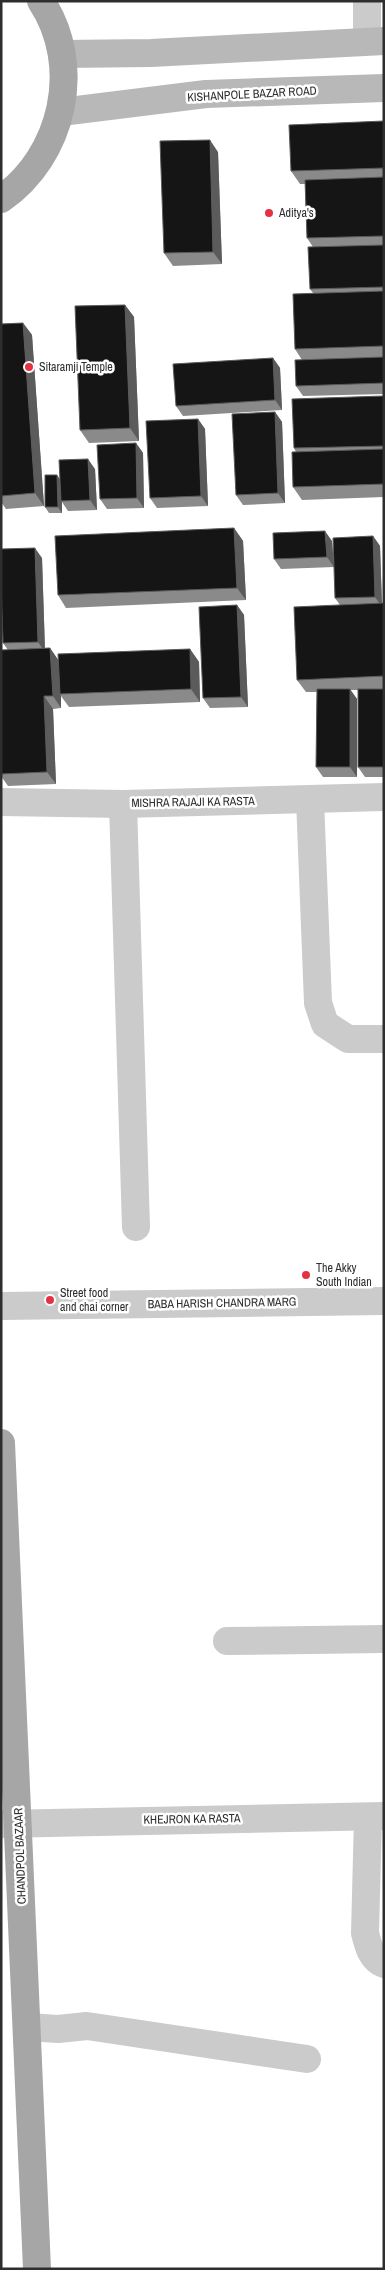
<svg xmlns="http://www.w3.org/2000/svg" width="385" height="2270" font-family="'Archivo Narrow',sans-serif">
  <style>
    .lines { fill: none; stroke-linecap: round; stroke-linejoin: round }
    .street { stroke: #cbcbcb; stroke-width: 28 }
    .secondary { stroke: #b8b8b8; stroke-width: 28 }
    .primary { stroke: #a6a6a6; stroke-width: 28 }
    .wall { fill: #8a8a8a }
    .shaded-wall { fill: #5b5b5b }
    .building { fill: #151515; stroke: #5b5b5b }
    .poi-dot { fill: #e23244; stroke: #fff; stroke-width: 2 }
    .labels { text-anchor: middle; stroke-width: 5; stroke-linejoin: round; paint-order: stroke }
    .street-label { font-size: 12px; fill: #2e2e2e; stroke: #fff }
    .poi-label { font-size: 12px; fill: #2e2e2e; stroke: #fff; text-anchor: start }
  </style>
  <rect width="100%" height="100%" fill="#fff"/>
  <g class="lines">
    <g class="street">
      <path d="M 367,41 L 367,1"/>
      <path d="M 310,799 L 318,1003 L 325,1024 L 348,1039 L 384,1039"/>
      <path d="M 1,802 L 123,804 L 384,797"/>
      <path d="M 123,804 L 136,1227"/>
      <path d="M 1,1306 L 384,1301"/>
      <path d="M 227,1641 L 384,1639"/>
      <path d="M 368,1817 L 365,1933 C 368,1945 371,1959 384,1964"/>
      <path d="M 1,1824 L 384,1816"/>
      <path d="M 27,2027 L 58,2029 L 87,2026 L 307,2059"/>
    </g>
    <g class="secondary">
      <path d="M 62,54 L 151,53 L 384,41"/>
      <path d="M 61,112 L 206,94 L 384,88"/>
    </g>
    <g class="primary">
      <path d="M 1,199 C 63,156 84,66 41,1"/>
      <path d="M 1,1443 L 37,2269"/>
    </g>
  </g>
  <g class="wall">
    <path d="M 384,121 L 384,394 L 303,396 L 296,386 L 302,360 L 295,349 L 313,293 L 310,289 L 313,247 L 307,238 L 305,184 L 300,184 L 291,171 Z"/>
    <path d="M 218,152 L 222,264 L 173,266 L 164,253 Z"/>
    <path d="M 125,305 L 134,317 L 139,441 L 89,443 L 80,430 Z"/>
    <path d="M 23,323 L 32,335 L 44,506 L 6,509 L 1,502 L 1,324 Z"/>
    <path d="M 273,358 L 280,368 L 282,410 L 183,416 L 176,406 Z"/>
    <path d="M 384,396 L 384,497 L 302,500 L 293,487 L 296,452 L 294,448 Z"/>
    <path d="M 275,412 L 282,422 L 285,503 L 243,505 L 236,495 Z"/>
    <path d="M 198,419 L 205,429 L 208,506 L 157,508 L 150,498 Z"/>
    <path d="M 136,443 L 143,453 L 144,508 L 107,509 L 100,499 Z"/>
    <path d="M 95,469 L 97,510 L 68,511 L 62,502 L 62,513 L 49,513 L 45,507 L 57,475 L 60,480 Z"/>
    <path d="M 234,528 L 243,541 L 246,600 L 66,608 L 58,595 Z"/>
    <path d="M 373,536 L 380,546 L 382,603 L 384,603 L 384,777 L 365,777 L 358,767 L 358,690 L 350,690 L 357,699 L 357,777 L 323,777 L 316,767 L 317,692 L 306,692 L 297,680 L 340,605 L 335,598 Z"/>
    <path d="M 332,541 L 334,567 L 281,569 L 274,559 Z"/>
    <path d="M 42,558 L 45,649 L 50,648 L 58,660 L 190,649 L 199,662 L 200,702 L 69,707 L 61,696 L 61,708 L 53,709 L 56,784 L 8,786 L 1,776 L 1,650 L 8,650 L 3,643 Z"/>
    <path d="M 237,605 L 244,615 L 248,707 L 210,708 L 203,698 Z"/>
  </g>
  <g class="shaded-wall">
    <path d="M 210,140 L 218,152 L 222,264 L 213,252 Z"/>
    <path d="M 125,305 L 134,317 L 139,441 L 130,428 Z"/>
    <path d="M 23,323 L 32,335 L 44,506 L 35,493 Z"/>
    <path d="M 273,358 L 280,368 L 282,410 L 275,400 Z"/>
    <path d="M 275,412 L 282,422 L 285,503 L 278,493 Z"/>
    <path d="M 198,419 L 205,429 L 208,506 L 201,496 Z"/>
    <path d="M 136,443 L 143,453 L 144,508 L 137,498 Z"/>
    <path d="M 88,459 L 95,469 L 97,510 L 90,500 Z"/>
    <path d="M 57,475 L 61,481 L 61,501 L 62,502 L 62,513 L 58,507 Z"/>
    <path d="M 234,528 L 243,541 L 246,600 L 237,588 Z"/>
    <path d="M 325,531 L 332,541 L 334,567 L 327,557 Z"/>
    <path d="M 373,536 L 380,546 L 382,607 L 375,597 Z"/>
    <path d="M 35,548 L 42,558 L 45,652 L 38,642 Z"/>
    <path d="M 237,605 L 244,615 L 248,707 L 241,697 Z"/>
    <path d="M 50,648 L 59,661 L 60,694 L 61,696 L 61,708 L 53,696 Z"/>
    <path d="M 190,649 L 199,662 L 200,702 L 191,689 Z"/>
    <path d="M 350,689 L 357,699 L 357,777 L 350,767 Z"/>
    <path d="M 44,696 L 53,709 L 56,784 L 47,772 Z"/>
  </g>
  <g class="building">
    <path d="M 384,121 L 384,168 L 291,171 L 289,125 Z"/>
    <path d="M 210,140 L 213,252 L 164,253 L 160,141 Z"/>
    <path d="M 384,177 L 384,236 L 307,238 L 305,180 Z"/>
    <path d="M 384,245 L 384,287 L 310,289 L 308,247 Z"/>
    <path d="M 384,291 L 384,346 L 295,349 L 293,294 Z"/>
    <path d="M 125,305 L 130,428 L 80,430 L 75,306 Z"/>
    <path d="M 23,323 L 35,493 L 1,496 L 1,324 Z"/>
    <path d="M 384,357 L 384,383 L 296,386 L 295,360 Z"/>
    <path d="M 273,358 L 275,400 L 176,406 L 173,364 Z"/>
    <path d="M 384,396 L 384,446 L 294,448 L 292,399 Z"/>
    <path d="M 275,412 L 278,493 L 236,495 L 232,414 Z"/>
    <path d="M 198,419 L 201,496 L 150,498 L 146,421 Z"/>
    <path d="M 136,443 L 137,498 L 100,499 L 97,445 Z"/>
    <path d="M 384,449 L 384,484 L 293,487 L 292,452 Z"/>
    <path d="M 88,459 L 90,500 L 61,501 L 59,460 Z"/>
    <path d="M 45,475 L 57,475 L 58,507 L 45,507 Z"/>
    <path d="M 234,528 L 237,588 L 58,595 L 55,536 Z"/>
    <path d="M 325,531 L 327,557 L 274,559 L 273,533 Z"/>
    <path d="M 373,536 L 375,597 L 335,598 L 333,538 Z"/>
    <path d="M 35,548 L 38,642 L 3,643 L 1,581 L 1,549 Z"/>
    <path d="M 384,603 L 384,676 L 297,680 L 294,607 Z"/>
    <path d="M 237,605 L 241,697 L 203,698 L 199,607 Z"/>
    <path d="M 50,648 L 53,696 L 44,696 L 47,772 L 1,774 L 1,650 Z"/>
    <path d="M 190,649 L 191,689 L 60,694 L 58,654 Z"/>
    <path d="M 317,689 L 350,689 L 350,767 L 316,767 Z"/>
    <rect x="358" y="689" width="26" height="78"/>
  </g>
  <g class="poi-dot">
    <circle cx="269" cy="213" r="5"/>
    <circle cx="29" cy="367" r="5"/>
    <circle cx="306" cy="1275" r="5"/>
    <circle cx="50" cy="1300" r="5"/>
  </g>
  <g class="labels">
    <g class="street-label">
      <text transform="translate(252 94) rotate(-3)" y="4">KISHANPOLE BAZAR ROAD</text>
      <text transform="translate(193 802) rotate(-1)" y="4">MISHRA RAJAJI KA RASTA</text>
      <text transform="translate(222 1303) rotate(-1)" y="4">BABA HARISH CHANDRA MARG</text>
      <text transform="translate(192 1819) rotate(-1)" y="4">KHEJRON KA RASTA</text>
      <text transform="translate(20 1856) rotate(-92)" y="4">CHANDPOL BAZAAR</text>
    </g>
    <g class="poi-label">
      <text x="279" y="217">Aditya's</text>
      <text x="39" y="371">Sitaramji Temple</text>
      <text x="316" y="1272">The Akky<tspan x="316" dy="14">South Indian</tspan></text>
      <text x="60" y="1297">Street food<tspan x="60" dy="14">and chai corner</tspan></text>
    </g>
  </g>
  <rect width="385" height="2270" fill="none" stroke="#2e2e2e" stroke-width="5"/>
</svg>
